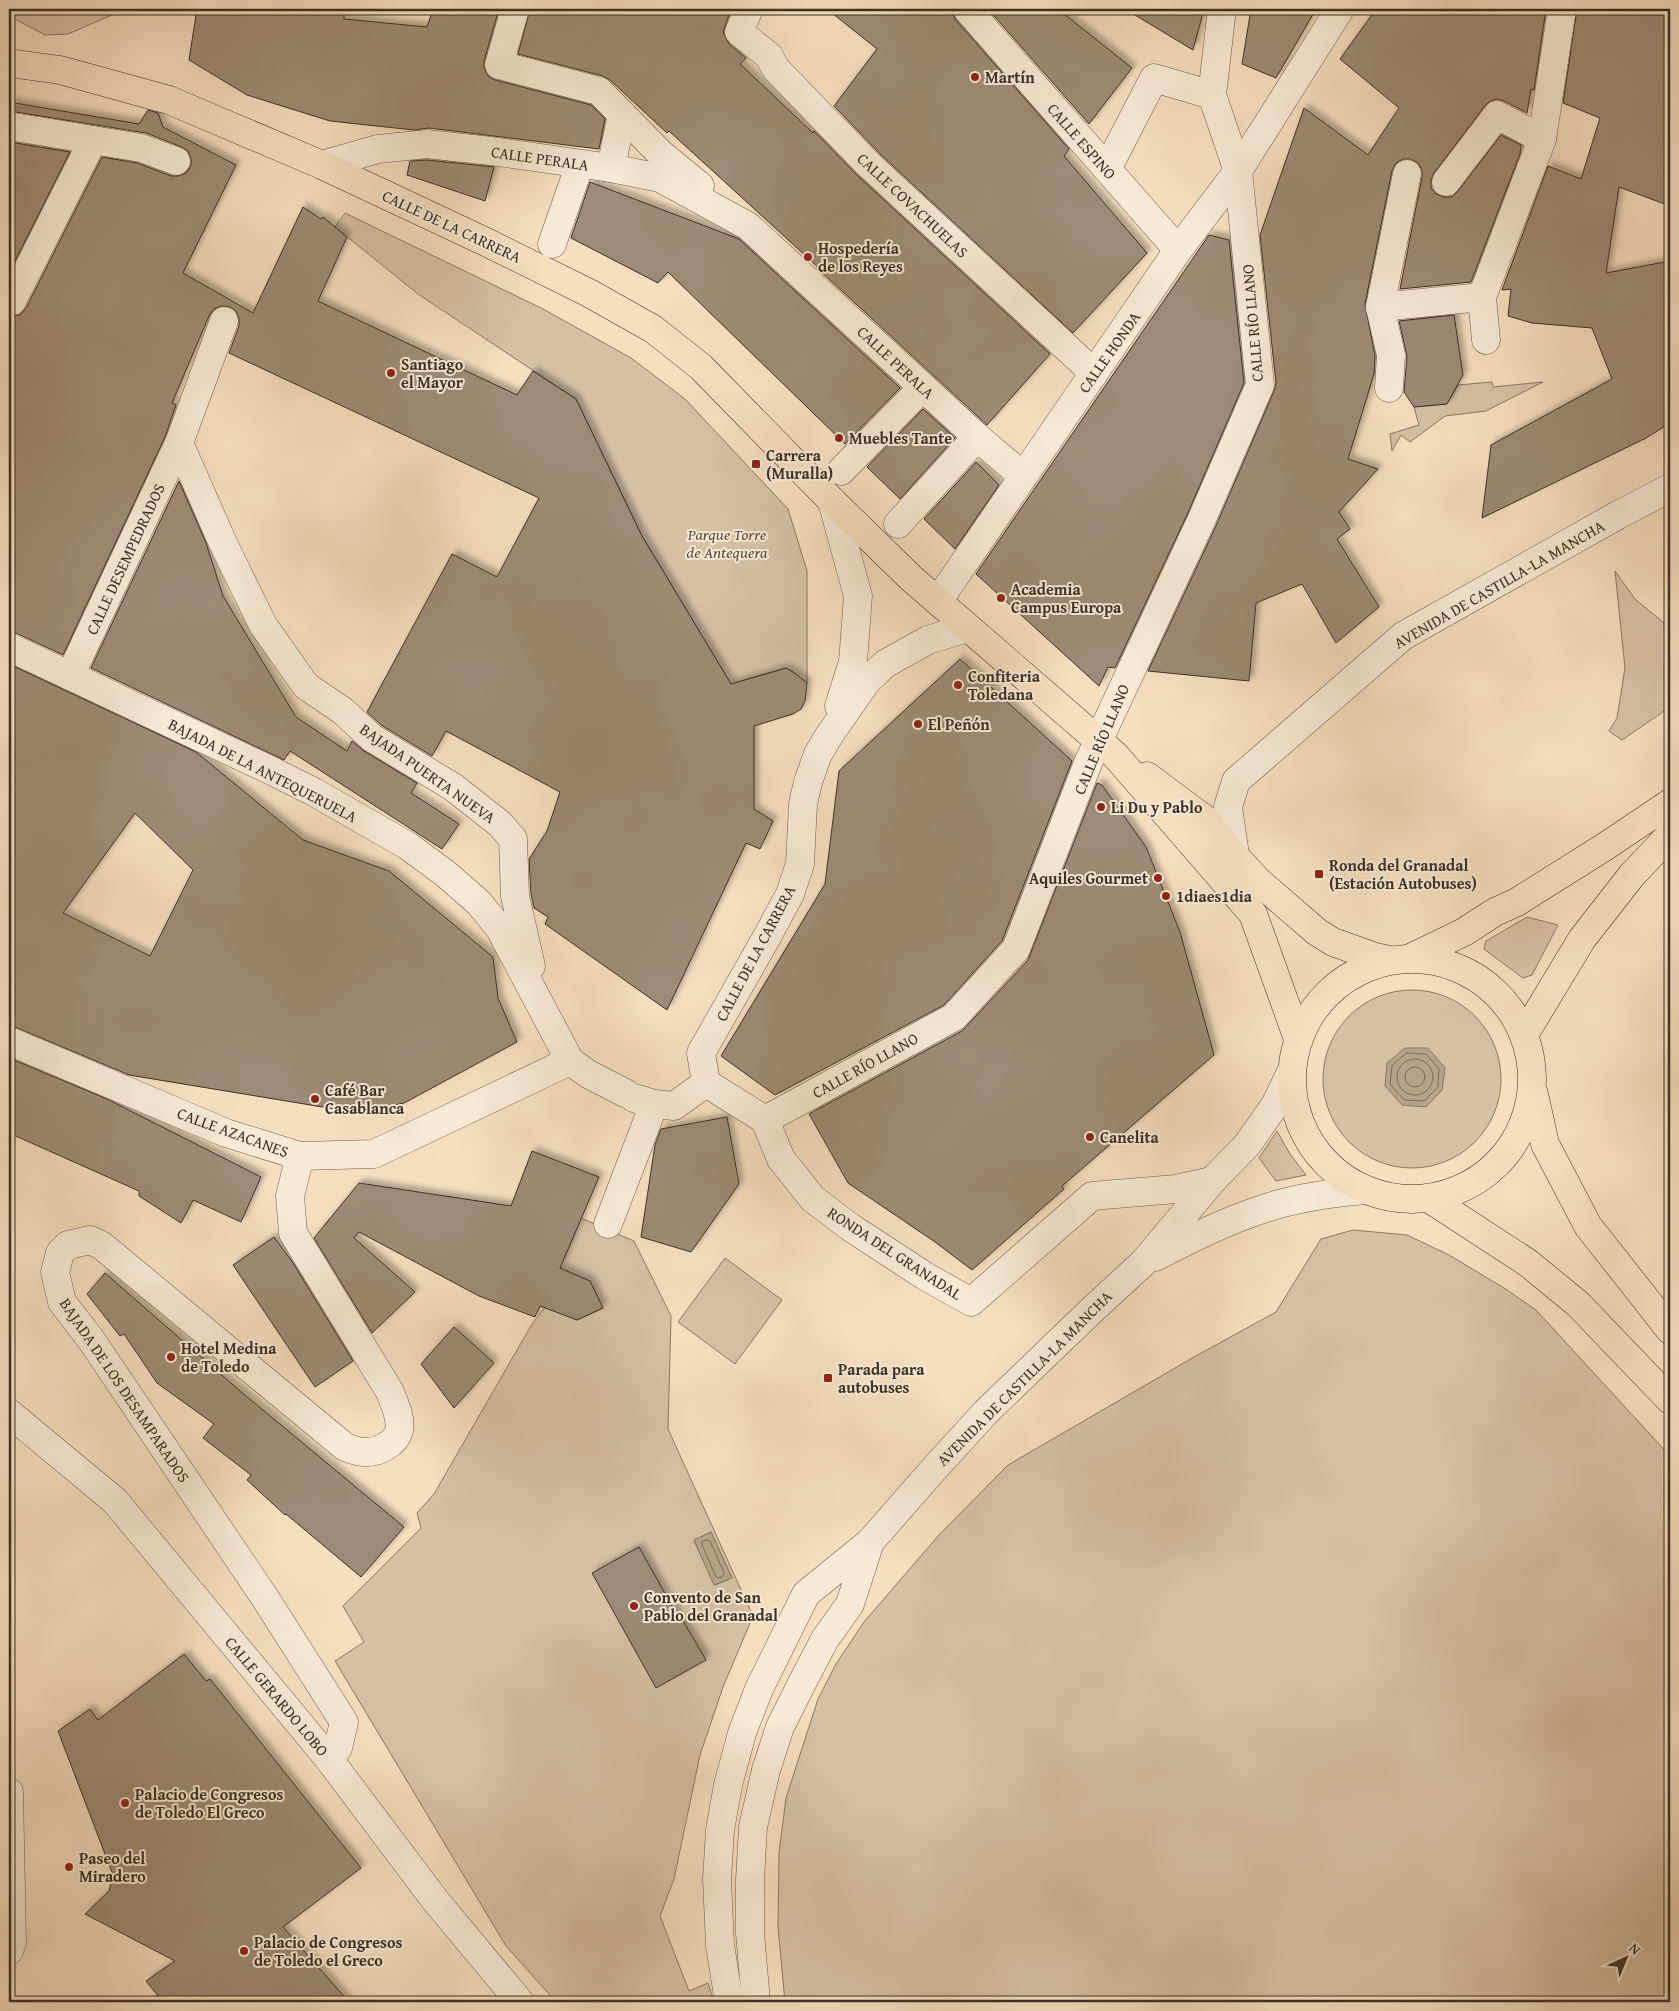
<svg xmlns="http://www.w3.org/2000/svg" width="1679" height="2011" font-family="'Gentium Book Plus',serif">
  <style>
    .green { fill: #d6c1a5; stroke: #8a7864; fill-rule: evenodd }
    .water { fill: #b6a48a; stroke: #867661 }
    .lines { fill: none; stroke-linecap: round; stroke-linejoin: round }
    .shore { stroke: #7a6a57; stroke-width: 1 }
    .building { fill: #9d8b75; stroke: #3d3024; fill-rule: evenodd; filter: url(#shadow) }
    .minor-casing { stroke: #6b5c4b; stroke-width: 29 }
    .major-casing { stroke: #3d3024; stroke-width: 29 }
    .minor { stroke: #f8ead5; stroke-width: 28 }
    .major { stroke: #f5dfbf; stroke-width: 28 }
    .poi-dot { fill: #8f2418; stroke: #f8ead5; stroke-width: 2 }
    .labels { text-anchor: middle; stroke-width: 4; stroke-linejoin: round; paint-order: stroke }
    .poi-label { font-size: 16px; font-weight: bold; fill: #3d3024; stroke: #f8ead5; text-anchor: start }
    .street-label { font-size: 16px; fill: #3d3024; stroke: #f8ead5 }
    .park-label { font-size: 16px; font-style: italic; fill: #5c4d3e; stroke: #f8ead5 }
  </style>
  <defs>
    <filter id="shadow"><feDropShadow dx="4.5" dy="-4.5" stdDeviation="2.5" flood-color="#0004"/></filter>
  </defs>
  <rect width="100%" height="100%" fill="#f5dfbf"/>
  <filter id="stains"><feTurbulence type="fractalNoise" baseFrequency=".004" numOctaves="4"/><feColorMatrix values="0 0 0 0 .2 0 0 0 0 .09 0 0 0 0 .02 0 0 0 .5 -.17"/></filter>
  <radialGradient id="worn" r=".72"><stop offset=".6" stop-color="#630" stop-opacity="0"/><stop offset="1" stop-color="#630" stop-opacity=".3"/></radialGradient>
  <g class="green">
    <path d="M 9,9 L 126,9 L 68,34 L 45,35 L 9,16 Z"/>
    <path d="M 345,213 L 543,309 L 631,358 L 685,399 L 788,509 L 807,571 L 807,683 L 793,672 L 786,668 L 731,684 L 642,536 L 576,399 L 418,294 L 335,227 Z"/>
    <path d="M 1492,382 L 1493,387 L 1543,382 L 1486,411 L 1445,416 L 1410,442 L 1401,435 L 1392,451 L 1390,434 L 1419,425 L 1414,407 L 1447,404 L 1458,385 Z"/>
    <path d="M 1615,571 L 1635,599 L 1670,628 L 1670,707 L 1622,740 L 1609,731 L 1617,718 L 1625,668 Z"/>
    <path d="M 1527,917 L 1558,925 L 1532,975 L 1523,978 L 1484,949 L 1486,941 Z"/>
    <circle cx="1412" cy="1079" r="89"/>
    <path d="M 1277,1131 L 1290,1154 L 1306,1175 L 1276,1181 L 1259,1158 Z"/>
    <path d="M 581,1218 L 634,1241 L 671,1316 L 668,1429 L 753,1616 L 723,1687 L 700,1755 L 674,1879 L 660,1916 L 689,1991 L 708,1983 L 714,2002 L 556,2002 L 506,1946 L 335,1661 L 364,1642 L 343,1606 L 421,1528 L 417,1513 L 434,1494 L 532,1324 L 545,1307 L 577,1320 L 603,1308 L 590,1281 L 560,1268 ZM 711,1532 L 732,1578 L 715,1585 L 694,1541 Z"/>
    <path d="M 1353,1230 L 1407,1235 L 1449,1255 L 1504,1288 L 1536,1310 L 1670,1456 L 1670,2002 L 785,2002 L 778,1927 L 779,1853 L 786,1798 L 818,1699 L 836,1664 L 864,1622 L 939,1535 L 1008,1465 L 1194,1357 L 1276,1312 L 1321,1239 Z"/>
    <path d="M 725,1258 L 782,1300 L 735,1364 L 678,1322 Z"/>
  </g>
  <g class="water">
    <path d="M 1405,1048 L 1428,1048 L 1445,1068 L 1442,1090 L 1426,1107 L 1402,1105 L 1385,1086 L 1387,1063 Z"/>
    <path d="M 711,1532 L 732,1578 L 714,1585 L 694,1540 Z"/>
  </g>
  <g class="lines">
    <g class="shore">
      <path d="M 1407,1053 L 1426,1054 L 1439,1069 L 1438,1087 L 1424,1101 L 1404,1100 L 1390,1084 L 1392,1066 Z"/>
      <circle cx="1415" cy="1077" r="18"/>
      <circle cx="1415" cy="1077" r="10"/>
      <path d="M 707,1540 L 710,1541 L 724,1573 L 723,1576 L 719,1578 L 716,1577 L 702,1545 L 702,1542 Z"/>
    </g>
  </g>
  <g class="building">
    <path d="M 197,9 L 344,9 L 344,19 L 427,27 L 433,9 L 499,9 L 484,61 L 484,68 L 488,76 L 495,80 L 591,105 L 605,119 L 599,149 L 429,128 L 414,130 L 330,121 L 247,95 L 189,60 Z"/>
    <path d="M 530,9 L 731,9 L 723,32 L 729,44 L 746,58 L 740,64 L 813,133 L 814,131 L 857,175 L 1050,354 L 987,425 L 816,267 L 820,269 L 669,131 L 667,133 L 610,80 L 603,76 L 518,54 Z"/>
    <path d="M 827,9 L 952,9 L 955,19 L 1069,149 L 1064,156 L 1147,253 L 1073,333 L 879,153 L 834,106 L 877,49 Z"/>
    <path d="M 988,9 L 1058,9 L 1132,68 L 1089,124 Z"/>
    <path d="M 1125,9 L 1204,9 L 1193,50 Z"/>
    <path d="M 1251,9 L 1316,9 L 1276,78 L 1242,64 Z"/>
    <path d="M 1376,9 L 1546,9 L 1534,90 L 1531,89 L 1527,113 L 1504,101 L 1497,99 L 1490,101 L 1485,106 L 1434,173 L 1431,180 L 1431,188 L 1436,194 L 1444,197 L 1452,197 L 1458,191 L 1501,135 L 1521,145 L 1520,154 L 1471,282 L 1400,289 L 1422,177 L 1422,170 L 1418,163 L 1410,159 L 1403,159 L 1396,163 L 1392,171 L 1365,304 L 1375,356 L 1374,374 L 1348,459 L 1378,469 L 1339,512 L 1350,529 L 1337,539 L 1379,607 L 1336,643 L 1302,584 L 1256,603 L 1249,681 L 1148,671 L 1215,528 L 1274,391 L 1276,383 L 1260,235 L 1304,108 L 1368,155 L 1399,108 L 1340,59 Z"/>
    <path d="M 1577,9 L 1670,9 L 1670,206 L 1619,187 L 1606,273 L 1670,261 L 1670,423 L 1646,438 L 1482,518 L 1491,445 L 1612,379 L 1592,328 L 1532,323 L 1508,316 L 1511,289 L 1502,290 L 1548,166 L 1581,179 L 1600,118 L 1563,103 Z"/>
    <path d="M 9,102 L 139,124 L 148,110 L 158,113 L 163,127 L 236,165 L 183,273 L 253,313 L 303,207 L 321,219 L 323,217 L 347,237 L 318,301 L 517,395 L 533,371 L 576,399 L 642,536 L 731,684 L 786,668 L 793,672 L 807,683 L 805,701 L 801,709 L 793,714 L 754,726 L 754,809 L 773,821 L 760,849 L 746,843 L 667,1010 L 545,924 L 548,917 L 534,908 L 531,894 L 529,859 L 547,831 L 560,792 L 446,731 L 432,756 L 381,725 L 367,712 L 452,554 L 497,577 L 539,498 L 229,353 L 239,326 L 239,319 L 236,311 L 230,307 L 221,306 L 214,309 L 209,316 L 172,403 L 176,405 L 165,437 L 63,655 L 16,633 L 9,632 L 9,316 L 20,315 L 26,308 L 102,157 L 137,163 L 171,176 L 178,176 L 186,173 L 191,166 L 191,159 L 188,151 L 182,147 L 146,133 L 9,111 Z"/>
    <path d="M 9,142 L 70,152 L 9,273 Z"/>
    <path d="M 427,160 L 494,167 L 485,201 L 407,175 L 410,161 Z"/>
    <path d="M 590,182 L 739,239 L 900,388 L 845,444 L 668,272 L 658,283 L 571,238 Z"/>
    <path d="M 1209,235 L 1229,240 L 1244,383 L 1187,515 L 1115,668 L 1108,667 L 1099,686 L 976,574 Z"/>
    <path d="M 1454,315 L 1463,375 L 1447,404 L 1414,407 L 1404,392 L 1407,356 L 1399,321 Z"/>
    <path d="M 923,409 L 955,438 L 900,499 L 867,467 Z"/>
    <path d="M 976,462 L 999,485 L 955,549 L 924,519 Z"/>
    <path d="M 179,481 L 206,543 L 223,596 L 296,717 L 347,751 L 352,741 L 364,751 L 417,783 L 411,793 L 459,824 L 442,849 L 290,751 L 284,760 L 91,668 Z"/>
    <path d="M 960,659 L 1072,761 L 1002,941 L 944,1005 L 775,1095 L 721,1056 L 825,884 L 839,771 Z"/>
    <path d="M 9,664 L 196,752 L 303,840 L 389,871 L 493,957 L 498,998 L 517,1042 L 404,1103 L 359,1113 L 129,1075 L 15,1027 L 9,1026 ZM 135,813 L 193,870 L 150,956 L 63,913 Z"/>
    <path d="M 1097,783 L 1102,785 L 1146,847 L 1180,932 L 1214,1055 L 1062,1186 L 1064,1189 L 972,1270 L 935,1242 L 848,1183 L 809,1114 L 962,1031 L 1028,960 Z"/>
    <path d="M 9,1058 L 107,1099 L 261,1177 L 241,1222 L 193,1200 L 181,1223 L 139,1196 L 139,1191 L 9,1133 Z"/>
    <path d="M 727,1117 L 739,1184 L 691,1252 L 641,1237 L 655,1145 L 661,1129 Z"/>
    <path d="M 532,1151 L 599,1177 L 560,1268 L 590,1281 L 603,1308 L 577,1320 L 540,1306 L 535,1317 L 479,1296 L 359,1232 L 354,1238 L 415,1292 L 372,1333 L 314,1238 L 359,1183 L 511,1206 Z"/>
    <path d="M 274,1237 L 293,1263 L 353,1361 L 315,1387 L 233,1265 Z"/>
    <path d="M 105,1273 L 240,1391 L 404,1527 L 361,1577 L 286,1514 L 285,1515 L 247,1480 L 251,1475 L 203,1438 L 214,1424 L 157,1383 L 124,1334 L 120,1336 L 87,1294 Z"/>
    <path d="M 454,1327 L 494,1363 L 454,1408 L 421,1364 Z"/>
    <path d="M 639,1547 L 680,1620 L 682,1619 L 706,1660 L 656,1688 L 592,1573 Z"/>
    <path d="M 184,1654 L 206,1681 L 210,1679 L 361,1868 L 283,1927 L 349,2002 L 163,2002 L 146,1981 L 175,1961 L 85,1914 L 109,1891 L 113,1875 L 58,1731 L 90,1709 L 98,1720 Z"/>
  </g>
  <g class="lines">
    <g class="minor-casing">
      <g id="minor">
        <path d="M 515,9 L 499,65 L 599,91 L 661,154 L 700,186"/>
        <path d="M 749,9 L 739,32 L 769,56 L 776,69 L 868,164 L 1094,373"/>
        <path d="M 967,9 L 1178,250"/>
        <path d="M 9,126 L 141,148 L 176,161"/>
        <path d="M 322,165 L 378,149 L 427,144 L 491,151 L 611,168 L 660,178 L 748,226 L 977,437 L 1023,476"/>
        <path d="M 611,168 L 622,114"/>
        <path d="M 1107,169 L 1154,78 L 1212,95"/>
        <path d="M 1407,174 L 1380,307 L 1482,297"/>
        <path d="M 1446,182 L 1497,115 L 1542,139"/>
        <path d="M 552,244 L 580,164"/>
        <path d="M 9,299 L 12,301 L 93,140"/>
        <path d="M 1380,307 L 1391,355 L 1389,388"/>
        <path d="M 1486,340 L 1482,297 L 1542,139 L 1562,9"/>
        <path d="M 179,443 L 222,541 L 263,625 L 306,686 L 343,711 L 372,738 L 453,787 L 500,824 L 513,839 L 515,896 L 531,966"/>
        <path d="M 841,471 L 923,387"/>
        <path d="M 832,501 L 858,596 L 853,662 L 839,706"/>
        <path d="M 898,524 L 977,437"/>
        <path d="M 938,601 L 1178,250 L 1238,171 L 1340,9"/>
        <path d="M 9,647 L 274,772 L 314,792 L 408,846 L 446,874 L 479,903 L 500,929 L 570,1061 L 588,1074 L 625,1093"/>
        <path d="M 70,676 L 179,443 L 224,321"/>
        <path d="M 1235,855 L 1228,807 L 1236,781 L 1403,636 L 1618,515 L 1670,488"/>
        <path d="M 9,1041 L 226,1133 L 300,1156 L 374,1154 L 570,1061"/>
        <path d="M 706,1083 L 701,1053 L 768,935 L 790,894 L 800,864 L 803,804 L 808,782 L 818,754 L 830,734 L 867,681 L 885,664 L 928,640 L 967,628"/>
        <path d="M 634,1098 L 654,1104 L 674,1106 L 706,1083 L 765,1120"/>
        <path d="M 765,1120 L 954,1017 L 1016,949 L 1088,763 L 1201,521 L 1260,385 L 1238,171 L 1212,95 L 1222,9"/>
        <path d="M 765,1120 L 781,1159 L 813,1199 L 850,1227 L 925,1276 L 971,1302 L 1092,1196 L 1176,1189 L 1212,1181"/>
        <path d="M 300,1156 L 290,1196 L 293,1233 L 390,1392 C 394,1403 402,1418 399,1431 C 395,1444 378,1453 364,1452 C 358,1452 351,1449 345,1447 L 101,1245 L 90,1240 L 68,1245 L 60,1253 L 55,1272 L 62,1302 L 92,1341 L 267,1601 L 344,1722 L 338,1748 L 328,1758"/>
        <path d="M 608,1224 L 654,1104"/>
        <path d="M 1155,1257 C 1190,1239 1226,1221 1263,1209 C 1295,1198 1330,1193 1364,1190"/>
        <path d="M 9,1413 L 115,1501 L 328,1758 L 435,1900 L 520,2002"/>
        <path d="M 9,1792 L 12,1942 L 9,1951"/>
        <path d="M 729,2002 L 720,1945 L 717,1879 L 720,1830 L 728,1785 L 742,1733 L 759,1689 L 806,1594 L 870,1542 L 934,1469 L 986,1412 L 1093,1309 L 1143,1263 L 1212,1181 L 1247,1145 L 1275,1105 L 1292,1070"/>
        <path d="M 756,2002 L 750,1933 L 750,1880 L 753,1827 L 766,1770 L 780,1727 L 802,1683 L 825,1639 L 850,1604 L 870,1542"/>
      </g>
    </g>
    <g class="major-casing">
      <g id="major">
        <path d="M 9,63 L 60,70 L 169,100 L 322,165 L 486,242 L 589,293 L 653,329 L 701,367 L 832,501 L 911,578 L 1115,755 L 1253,914 L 1298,1039"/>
        <path d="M 1147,776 L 1206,820 L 1225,845 L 1258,881 L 1317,932 L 1333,942 L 1375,957 L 1390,960"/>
        <path d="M 1408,959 L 1464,932 L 1495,912 L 1517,902 L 1606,846 L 1670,803"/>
        <circle cx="1412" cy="1079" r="120"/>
        <path d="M 1524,1035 L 1582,939 L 1632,875 L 1670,835"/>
        <path d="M 1534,1094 L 1545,1144 L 1588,1226 L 1670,1330"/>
        <path d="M 1430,1199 L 1528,1263 L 1578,1304 L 1670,1400"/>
      </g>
    </g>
    <use href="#minor" class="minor"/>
    <use href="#major" class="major"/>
  </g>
  <g class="poi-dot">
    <circle cx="975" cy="77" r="5"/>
    <circle cx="808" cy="257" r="5"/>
    <circle cx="391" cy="373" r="5"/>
    <circle cx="839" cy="438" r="5"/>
    <rect x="751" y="459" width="10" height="10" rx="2.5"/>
    <circle cx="1001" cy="598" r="5"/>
    <circle cx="958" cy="685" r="5"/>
    <circle cx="918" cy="724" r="5"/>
    <circle cx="1101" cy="807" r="5"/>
    <rect x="1314" y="869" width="10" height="10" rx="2.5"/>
    <circle cx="1158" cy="878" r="5"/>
    <circle cx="1166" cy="896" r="5"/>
    <circle cx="315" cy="1099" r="5"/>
    <circle cx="1090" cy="1137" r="5"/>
    <circle cx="171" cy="1357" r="5"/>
    <rect x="823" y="1373" width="10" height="10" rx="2.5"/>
    <circle cx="634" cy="1606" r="5"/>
    <circle cx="125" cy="1803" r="5"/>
    <circle cx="69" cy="1867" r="5"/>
    <circle cx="244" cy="1951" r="5"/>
  </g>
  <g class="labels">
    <g class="poi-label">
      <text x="985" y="83">Martín</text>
      <text x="818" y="254">Hospedería<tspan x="818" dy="18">de los Reyes</tspan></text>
      <text x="401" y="370">Santiago<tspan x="401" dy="18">el Mayor</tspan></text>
      <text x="849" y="444">Muebles Tante</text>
      <text x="766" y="461">Carrera<tspan x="766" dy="18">(Muralla)</tspan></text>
      <text x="1011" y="595">Academia<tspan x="1011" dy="18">Campus Europa</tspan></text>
      <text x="968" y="682">Confiteria<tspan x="968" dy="18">Toledana</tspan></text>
      <text x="928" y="730">El Peñón</text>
      <text x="1111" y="813">Li Du y Pablo</text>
      <text x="1329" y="871">Ronda del Granadal<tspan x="1329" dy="18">(Estación Autobuses)</tspan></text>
      <text x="1148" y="884" text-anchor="end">Aquiles Gourmet</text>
      <text x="1176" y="902">1diaes1dia</text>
      <text x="325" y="1096">Café Bar<tspan x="325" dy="18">Casablanca</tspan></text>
      <text x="1100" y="1143">Canelita</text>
      <text x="181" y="1354">Hotel Medina<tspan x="181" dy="18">de Toledo</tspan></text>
      <text x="838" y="1375">Parada para<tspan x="838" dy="18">autobuses</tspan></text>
      <text x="644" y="1603">Convento de San<tspan x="644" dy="18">Pablo del Granadal</tspan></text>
      <text x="135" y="1800">Palacio de Congresos<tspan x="135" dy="18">de Toledo El Greco</tspan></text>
      <text x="79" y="1864">Paseo del<tspan x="79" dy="18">Miradero</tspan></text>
      <text x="254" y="1948">Palacio de Congresos<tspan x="254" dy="18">de Toledo el Greco</tspan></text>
    </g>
    <g class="street-label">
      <text transform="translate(1082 141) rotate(49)" y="6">CALLE ESPINO</text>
      <text transform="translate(540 158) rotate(8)" y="6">CALLE PERALA</text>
      <text transform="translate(913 205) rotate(43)" y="6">CALLE COVACHUELAS</text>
      <text transform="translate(452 226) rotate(25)" y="6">CALLE DE LA CARRERA</text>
      <text transform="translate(1252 323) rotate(-95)" y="6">CALLE RÍO LLANO</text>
      <text transform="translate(1109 352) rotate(-55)" y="6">CALLE HONDA</text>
      <text transform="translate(896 362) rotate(43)" y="6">CALLE PERALA</text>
      <text transform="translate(125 559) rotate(-65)" y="6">CALLE DESEMPEDRADOS</text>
      <text transform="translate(1499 584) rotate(-30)" y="6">AVENIDA DE CASTILLA-LA MANCHA</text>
      <text transform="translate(1101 739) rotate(-67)" y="6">CALLE RÍO LLANO</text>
      <text transform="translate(263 770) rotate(27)" y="6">BAJADA DE LA ANTEQUERUELA</text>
      <text transform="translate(428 773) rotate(35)" y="6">BAJADA PUERTA NUEVA</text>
      <text transform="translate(755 953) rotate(-62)" y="6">CALLE DE LA CARRERA</text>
      <text transform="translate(865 1065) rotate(-29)" y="6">CALLE RÍO LLANO</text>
      <text transform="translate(233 1132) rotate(20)" y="6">CALLE AZACANES</text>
      <text transform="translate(895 1253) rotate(33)" y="6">RONDA DEL GRANADAL</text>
      <text transform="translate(1024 1378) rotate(-45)" y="6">AVENIDA DE CASTILLA-LA MANCHA</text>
      <text transform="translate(125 1390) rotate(56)" y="6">BAJADA DE LOS DESAMPARADOS</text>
      <text transform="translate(277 1696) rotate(50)" y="6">CALLE GERARDO LOBO</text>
    </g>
    <g class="park-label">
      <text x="727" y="540">Parque Torre<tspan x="727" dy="18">de Antequera</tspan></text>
    </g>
  </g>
  <rect width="1679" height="2011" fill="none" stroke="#f5dfbf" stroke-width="30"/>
  <rect x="10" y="10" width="1659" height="1991" fill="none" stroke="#3d3024" stroke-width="2.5"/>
  <rect x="15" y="15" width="1649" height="1981" fill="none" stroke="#3d3024"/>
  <g transform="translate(1626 1958) rotate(44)" stroke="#f8ead5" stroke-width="4" paint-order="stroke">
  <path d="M0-4L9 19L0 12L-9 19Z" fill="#3d3024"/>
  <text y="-8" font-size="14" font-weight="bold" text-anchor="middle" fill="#3d3024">N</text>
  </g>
  <rect width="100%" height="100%" filter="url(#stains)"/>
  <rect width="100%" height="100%" fill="url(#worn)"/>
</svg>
